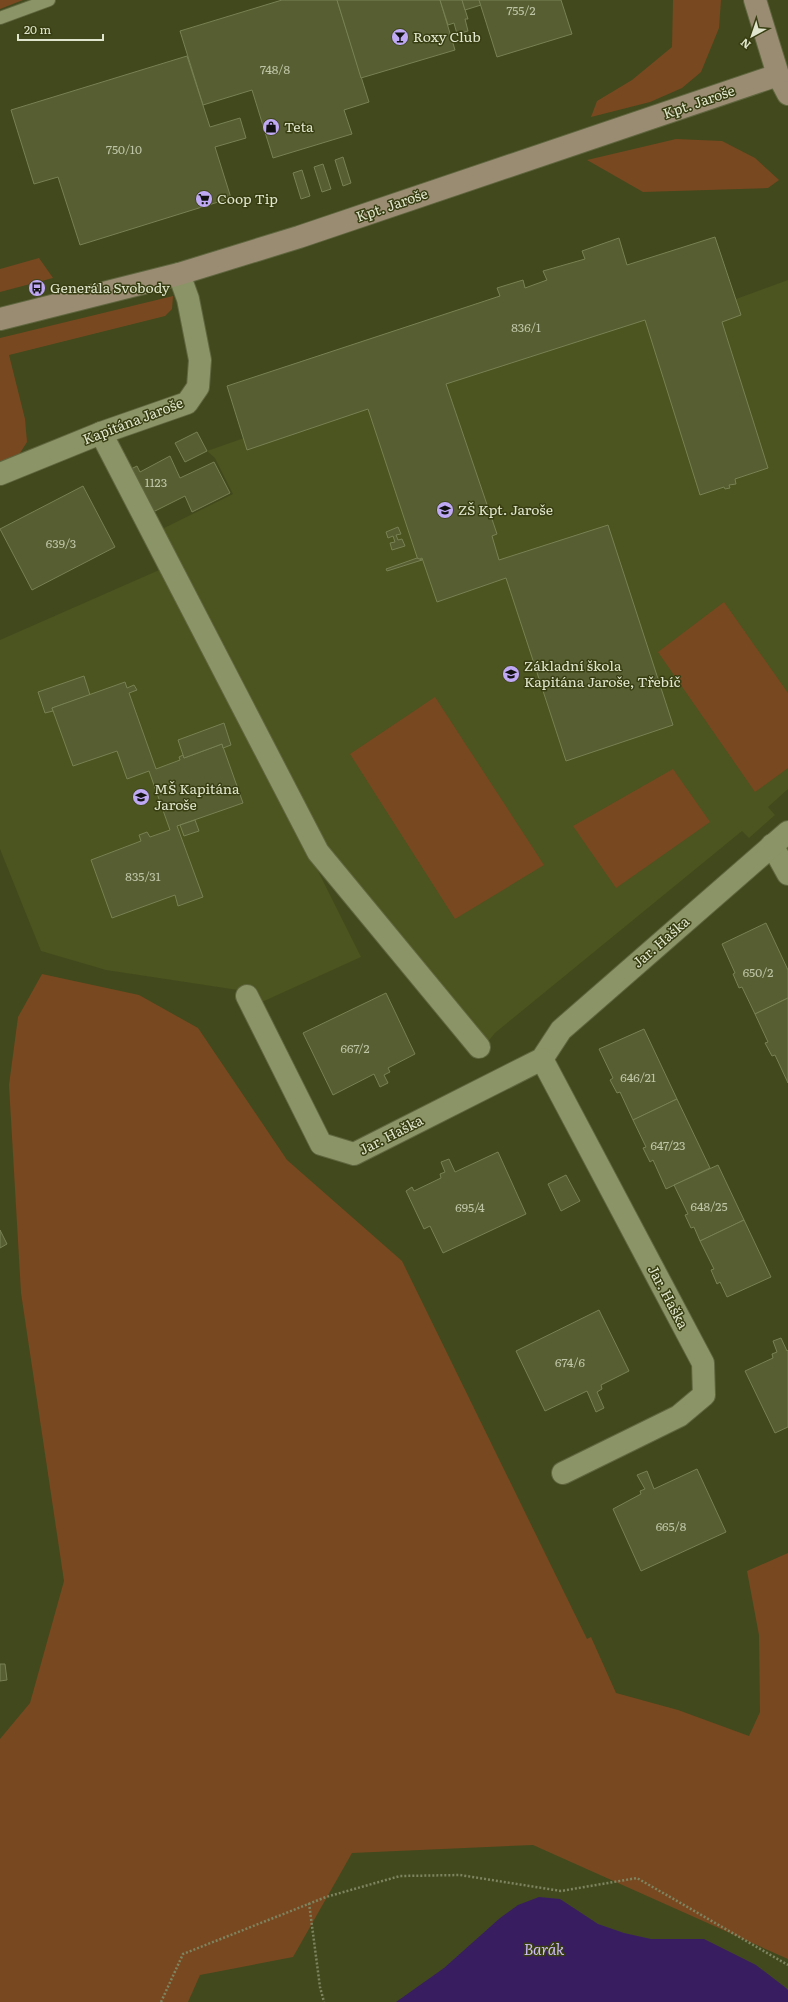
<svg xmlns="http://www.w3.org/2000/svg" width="788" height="2002" font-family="Literata,serif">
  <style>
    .built { fill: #4c541f }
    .green { fill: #784820 }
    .water { fill: #381e61 }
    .building { fill: #575f32; stroke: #788153 }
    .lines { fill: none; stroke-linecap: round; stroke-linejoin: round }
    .lane-casing { stroke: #60663e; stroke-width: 14 }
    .street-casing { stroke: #60663e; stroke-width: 24 }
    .secondary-casing { stroke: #60663e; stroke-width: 24 }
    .path { stroke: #7d845f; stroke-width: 2.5; stroke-dasharray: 2 2; stroke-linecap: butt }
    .lane { stroke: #8b9466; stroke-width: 12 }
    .street { stroke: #8b9466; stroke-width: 22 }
    .secondary { stroke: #9a8c73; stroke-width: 22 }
    .labels { text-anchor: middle; stroke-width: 3; stroke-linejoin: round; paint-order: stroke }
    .number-label { font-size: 12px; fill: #bec4a6 }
    .poi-label { font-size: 14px; fill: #e0e6cd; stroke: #383e11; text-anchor: start }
    .street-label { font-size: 14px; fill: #e0e6cd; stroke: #383e11 }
    .water-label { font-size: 15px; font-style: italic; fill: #cebcfa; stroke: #383e11 }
  </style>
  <rect width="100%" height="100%" fill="#42491d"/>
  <g class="built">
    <path d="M 715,237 L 736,299 L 788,280 L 788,789 L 768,807 L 775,815 L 749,838 L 742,831 L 495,1033 L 486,1044 L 316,837 L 154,533 L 233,494 L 215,458 L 207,451 L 244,438 L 227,386 L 500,296 L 497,288 L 523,280 L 526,288 L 546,280 L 543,271 L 584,259 L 582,251 L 619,238 L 627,265 Z"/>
    <path d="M 166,567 L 361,957 L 262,1002 L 254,986 L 238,990 L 106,970 L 41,951 L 0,849 L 0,640 Z"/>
  </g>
  <g class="green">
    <path d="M 0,0 L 23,0 L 0,9 Z"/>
    <path d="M 673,0 L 721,0 L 719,28 L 701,72 L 682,88 L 650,102 L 591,117 L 597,101 L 632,80 L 672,47 Z"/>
    <path d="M 676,139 L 722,141 L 755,158 L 779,180 L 768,188 L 643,192 L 587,160 Z"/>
    <path d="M 39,258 L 53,278 L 0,292 L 0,269 Z"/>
    <path d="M 173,296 L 172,309 L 165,316 L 9,355 L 25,419 L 27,442 L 13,464 L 0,468 L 0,338 Z"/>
    <path d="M 724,602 L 788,693 L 788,768 L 755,792 L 658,652 Z"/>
    <path d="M 435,697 L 544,865 L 455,919 L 350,754 Z"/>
    <path d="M 673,769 L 710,822 L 616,888 L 573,826 Z"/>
    <path d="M 42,974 L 139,995 L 198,1028 L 287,1160 L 402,1261 L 587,1639 L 591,1637 L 616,1693 L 678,1710 L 749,1736 L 760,1712 L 759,1635 L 747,1571 L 788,1553 L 788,1959 L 533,1845 L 352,1853 L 293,1957 L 200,1975 L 188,2002 L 0,2002 L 0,1739 L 30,1703 L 64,1581 L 21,1293 L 9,1085 L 18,1017 Z"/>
  </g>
  <path class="water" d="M 539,1897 L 560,1899 L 598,1924 L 624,1933 L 651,1939 L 704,1939 L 756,1965 L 786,1988 L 788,1990 L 788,2002 L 396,2002 L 444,1968 L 500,1918 L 518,1905 Z"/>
  <g class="building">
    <path d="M 282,0 L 337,0 L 369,102 L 344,110 L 352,134 L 273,158 L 252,90 L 203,105 L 180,31 Z"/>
    <path d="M 337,0 L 440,0 L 455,50 L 361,78 Z"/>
    <path d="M 440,0 L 462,0 L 468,19 L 465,19 L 468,31 L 457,34 L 454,23 L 448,25 Z"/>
    <path d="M 462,0 L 479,0 L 481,5 L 465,10 Z"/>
    <path d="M 479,0 L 561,0 L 572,34 L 497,57 Z"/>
    <path d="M 187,56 L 210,127 L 240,118 L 246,138 L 215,147 L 231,198 L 80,245 L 58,177 L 34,184 L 11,110 Z"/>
    <path d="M 343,157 L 351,183 L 343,186 L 335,160 Z"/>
    <path d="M 323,164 L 331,189 L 322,192 L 314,167 Z"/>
    <path d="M 302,170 L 310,196 L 301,199 L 293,173 Z"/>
    <path d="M 715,237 L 741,315 L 722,322 L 768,468 L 735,479 L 736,484 L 729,485 L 730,488 L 725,489 L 724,487 L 700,495 L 645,320 L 446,384 L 497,534 L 492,536 L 499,560 L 608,525 L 673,725 L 566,761 L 506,578 L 437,602 L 422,558 L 418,560 L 368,409 L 247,450 L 227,386 L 500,296 L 497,288 L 523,280 L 525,288 L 547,280 L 543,271 L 585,259 L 582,251 L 619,238 L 627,265 Z"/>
    <path d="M 197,432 L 207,451 L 185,462 L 175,443 Z"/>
    <path d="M 170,456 L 180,478 L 214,462 L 230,493 L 192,512 L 185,496 L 145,516 L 123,473 L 137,466 L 140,472 Z"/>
    <path d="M 83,486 L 115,547 L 32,590 L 0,529 Z"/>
    <path d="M 398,527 L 401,534 L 396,535 L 398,540 L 402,539 L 405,546 L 392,550 L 390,543 L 395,542 L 393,536 L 388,538 L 386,532 Z"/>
    <path d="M 417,558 L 422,560 L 387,571 L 386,569 Z"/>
    <path d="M 84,676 L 90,695 L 52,708 L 53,711 L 45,713 L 38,692 Z"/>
    <path d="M 125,682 L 127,688 L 134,685 L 137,690 L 129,693 L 156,769 L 180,760 L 179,757 L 183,755 L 184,758 L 222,744 L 243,803 L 177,826 L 203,897 L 178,906 L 175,895 L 112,918 L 91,860 L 141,841 L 139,835 L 147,832 L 150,837 L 170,830 L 149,771 L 127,779 L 117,751 L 73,766 L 52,708 Z"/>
    <path d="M 224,723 L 231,745 L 223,748 L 222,744 L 184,758 L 178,740 Z"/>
    <path d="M 195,820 L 199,831 L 184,836 L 180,825 Z"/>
    <path d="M 766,923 L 788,970 L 788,998 L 755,1014 L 742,987 L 739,988 L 733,974 L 735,973 L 722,944 Z"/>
    <path d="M 386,993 L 415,1054 L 388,1068 L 390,1072 L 384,1075 L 388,1083 L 380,1087 L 374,1074 L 333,1095 L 303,1033 Z"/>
    <path d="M 788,998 L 788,1083 L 775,1055 L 772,1056 L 765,1043 L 768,1042 L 755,1014 Z"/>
    <path d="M 644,1029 L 677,1099 L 633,1120 L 620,1092 L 617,1093 L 610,1080 L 613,1078 L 599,1049 Z"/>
    <path d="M 677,1099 L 710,1168 L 666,1189 L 653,1160 L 650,1162 L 643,1148 L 646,1147 L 633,1120 Z"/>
    <path d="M 498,1152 L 526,1214 L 443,1253 L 430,1226 L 424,1229 L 406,1191 L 412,1187 L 414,1191 L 441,1178 L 440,1174 L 445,1172 L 441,1162 L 449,1159 L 455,1172 Z"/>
    <path d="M 718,1165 L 744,1220 L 700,1241 L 694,1227 L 691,1228 L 685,1215 L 688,1214 L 674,1185 Z"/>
    <path d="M 566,1175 L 580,1201 L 561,1211 L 548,1184 Z"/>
    <path d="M 744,1220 L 771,1277 L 727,1297 L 720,1282 L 717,1284 L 711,1270 L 714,1269 L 700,1241 Z"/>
    <path d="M 0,1230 L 7,1244 L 0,1248 Z"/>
    <path d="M 599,1310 L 629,1371 L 601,1385 L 602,1389 L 597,1392 L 604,1408 L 596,1412 L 587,1391 L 545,1411 L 516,1351 Z"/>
    <path d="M 781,1338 L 787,1351 L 788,1350 L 788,1427 L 775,1433 L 745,1371 L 773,1358 L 772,1354 L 777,1352 L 773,1341 Z"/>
    <path d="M 697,1469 L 726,1532 L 641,1571 L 613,1509 L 641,1494 L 640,1491 L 645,1489 L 637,1475 L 647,1471 L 654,1489 Z"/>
    <path d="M 0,1664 L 5,1664 L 7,1680 L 0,1681 Z"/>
  </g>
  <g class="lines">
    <g class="lane-casing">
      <path id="lane" d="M 0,18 L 49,0"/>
    </g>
    <g class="street-casing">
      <g id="street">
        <path d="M 101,433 L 318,852 L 479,1047"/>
        <path d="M 0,474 L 101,433 L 187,403 L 198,387 L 200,360 L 188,299 L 179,274"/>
        <path d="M 772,845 L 788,874"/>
        <path d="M 247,996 L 321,1144 L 354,1154 L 542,1059 L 561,1030 L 788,832"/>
        <path d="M 542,1059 L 703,1363 L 704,1395 L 679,1416 L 563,1473"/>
      </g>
    </g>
    <g class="secondary-casing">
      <g id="secondary">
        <path d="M 755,0 L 778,75 L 788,94"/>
        <path d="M 0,319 L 179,274 L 299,237 L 778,75"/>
      </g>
    </g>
    <g class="path">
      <path d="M 309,1903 L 320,1987 L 324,2002"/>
      <path d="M 161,2002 L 183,1954 L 326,1897 L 400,1876 L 460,1875 L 561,1891 L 637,1878 L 788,1965"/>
    </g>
    <use href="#lane" class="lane"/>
    <use href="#street" class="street"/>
    <use href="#secondary" class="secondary"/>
  </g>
  <defs>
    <g id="bar-disc" transform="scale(0.9)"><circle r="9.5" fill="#bfa9f4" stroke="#383e11"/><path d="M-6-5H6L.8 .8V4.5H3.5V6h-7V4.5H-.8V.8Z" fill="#111"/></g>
    <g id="shop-disc" transform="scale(0.9)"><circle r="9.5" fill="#bfa9f4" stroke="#383e11"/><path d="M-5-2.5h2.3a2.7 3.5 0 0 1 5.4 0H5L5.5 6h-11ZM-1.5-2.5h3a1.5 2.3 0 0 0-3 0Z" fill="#111"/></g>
    <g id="supermarket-disc" transform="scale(0.9)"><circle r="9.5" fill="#bfa9f4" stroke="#383e11"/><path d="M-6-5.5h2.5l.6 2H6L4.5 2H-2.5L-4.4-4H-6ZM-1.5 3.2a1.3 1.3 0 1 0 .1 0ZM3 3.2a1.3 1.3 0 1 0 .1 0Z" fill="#111"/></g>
    <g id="bus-disc" transform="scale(0.9)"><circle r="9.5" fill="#bfa9f4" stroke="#383e11"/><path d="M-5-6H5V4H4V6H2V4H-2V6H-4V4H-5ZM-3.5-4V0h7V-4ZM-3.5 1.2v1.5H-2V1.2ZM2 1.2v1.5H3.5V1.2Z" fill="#111"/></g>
    <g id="school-disc" transform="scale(0.9)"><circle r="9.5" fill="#bfa9f4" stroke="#383e11"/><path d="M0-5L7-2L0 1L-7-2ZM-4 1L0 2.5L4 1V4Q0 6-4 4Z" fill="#111"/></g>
  </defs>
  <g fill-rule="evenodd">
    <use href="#bar-disc" x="400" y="37"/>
    <use href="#shop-disc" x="271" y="127"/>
    <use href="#supermarket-disc" x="204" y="199"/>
    <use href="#bus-disc" x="37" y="288"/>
    <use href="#school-disc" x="445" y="510"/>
    <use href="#school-disc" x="511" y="674"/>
    <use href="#school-disc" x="141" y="797"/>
  </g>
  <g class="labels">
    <g class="number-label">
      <text x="521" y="15">755/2</text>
      <text x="275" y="74">748/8</text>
      <text x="124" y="154">750/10</text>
      <text x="526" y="332">836/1</text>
      <text x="156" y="487">1123</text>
      <text x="61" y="548">639/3</text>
      <text x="143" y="881">835/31</text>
      <text x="758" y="977">650/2</text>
      <text x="355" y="1053">667/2</text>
      <text x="638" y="1082">646/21</text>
      <text x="668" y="1150">647/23</text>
      <text x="709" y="1211">648/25</text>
      <text x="470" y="1212">695/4</text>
      <text x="570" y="1367">674/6</text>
      <text x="671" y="1531">665/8</text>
    </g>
    <g class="poi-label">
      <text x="413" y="42">Roxy Club</text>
      <text x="284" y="132">Teta</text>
      <text x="217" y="204">Coop Tip</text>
      <text x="50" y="293">Generála Svobody</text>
      <text x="458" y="515">ZŠ Kpt. Jaroše</text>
      <text x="524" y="671">Základní škola<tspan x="524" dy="16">Kapitána Jaroše, Třebíč</tspan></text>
      <text x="154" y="794">MŠ Kapitána<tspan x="154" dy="16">Jaroše</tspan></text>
    </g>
    <g class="street-label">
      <text transform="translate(699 102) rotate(-19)" y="5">Kpt. Jaroše</text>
      <text transform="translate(392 205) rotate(-19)" y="5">Kpt. Jaroše</text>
      <text transform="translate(133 421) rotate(-21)" y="5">Kapitána Jaroše</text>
      <text transform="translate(661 942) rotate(-41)" y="5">Jar. Haška</text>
      <text transform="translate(391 1135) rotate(-27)" y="5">Jar. Haška</text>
      <text transform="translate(668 1297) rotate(62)" y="5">Jar. Haška</text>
    </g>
    <g class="water-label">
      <text x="544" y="1955">Barák</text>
    </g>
  </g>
  <g transform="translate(752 36) rotate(220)" stroke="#383e11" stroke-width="3" paint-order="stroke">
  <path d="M0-3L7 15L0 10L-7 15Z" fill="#e0e6cd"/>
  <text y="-6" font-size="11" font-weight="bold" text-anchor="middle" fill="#e0e6cd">N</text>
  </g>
  <path d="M18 34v6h85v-6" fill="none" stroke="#e0e6cd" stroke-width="2"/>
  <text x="24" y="34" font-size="12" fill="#e0e6cd" stroke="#383e11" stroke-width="3" paint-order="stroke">20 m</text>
</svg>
